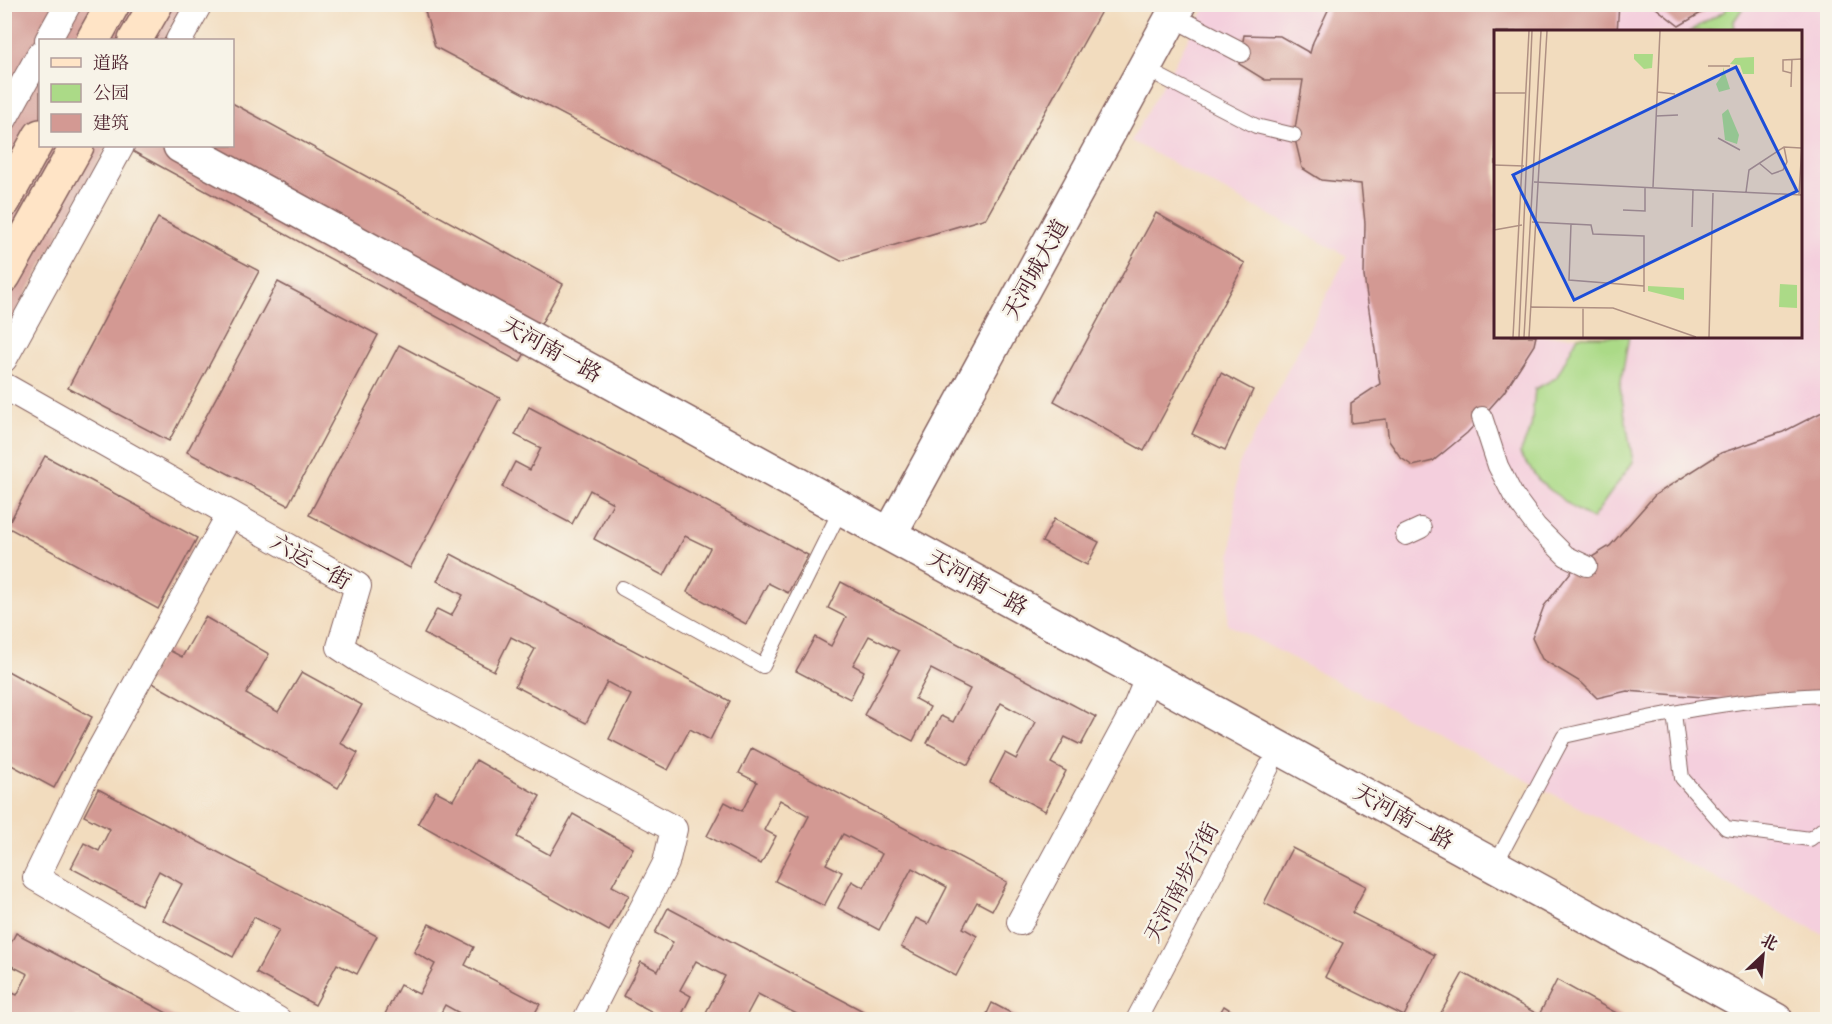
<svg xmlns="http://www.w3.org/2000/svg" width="1832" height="1024" font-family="Cardo,'Noto Serif SC',serif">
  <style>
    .built { fill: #f4cfdd; fill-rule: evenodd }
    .green { fill: #abda87; stroke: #7a7c59; stroke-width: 1.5 }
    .building { fill: #d39993 }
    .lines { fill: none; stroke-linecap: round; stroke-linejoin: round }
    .service-casing { stroke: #85615e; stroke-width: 16 }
    .pedestrian-casing { stroke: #85615e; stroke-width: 22 }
    .minor-casing { stroke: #85615e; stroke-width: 28 }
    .tertiary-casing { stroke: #85615e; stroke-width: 36 }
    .secondary-casing { stroke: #85615e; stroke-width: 36 }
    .service { stroke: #fff; stroke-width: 14 }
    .pedestrian { stroke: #fff; stroke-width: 20 }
    .minor { stroke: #fff; stroke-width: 26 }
    .tertiary { stroke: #fff; stroke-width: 33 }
    .secondary { stroke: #ffe4c6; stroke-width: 33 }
    .labels { text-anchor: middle; stroke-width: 5; stroke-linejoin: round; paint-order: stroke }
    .street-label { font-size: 22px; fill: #4a1f2b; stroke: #f7f3e8 }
    .inset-road { fill: none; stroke: #af9083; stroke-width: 1.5 }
    .view { fill: #1d4ed8; fill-opacity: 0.15; stroke: #1d4ed8; stroke-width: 3 }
    .inset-edge { fill: none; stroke: #4a1f2b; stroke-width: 3 }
  </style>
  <rect width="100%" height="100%" fill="#f7f3e8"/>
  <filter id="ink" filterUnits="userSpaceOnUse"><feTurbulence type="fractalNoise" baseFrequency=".0167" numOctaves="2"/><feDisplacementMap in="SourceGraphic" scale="12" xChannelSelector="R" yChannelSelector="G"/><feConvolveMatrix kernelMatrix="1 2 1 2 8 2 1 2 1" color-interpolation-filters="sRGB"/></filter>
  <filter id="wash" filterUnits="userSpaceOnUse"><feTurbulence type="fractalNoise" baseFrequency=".008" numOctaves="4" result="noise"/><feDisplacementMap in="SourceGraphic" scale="24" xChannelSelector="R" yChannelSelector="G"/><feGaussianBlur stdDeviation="1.35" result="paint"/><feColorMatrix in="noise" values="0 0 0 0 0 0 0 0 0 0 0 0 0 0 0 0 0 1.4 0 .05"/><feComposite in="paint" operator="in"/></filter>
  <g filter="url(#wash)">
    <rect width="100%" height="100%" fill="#f2dcbe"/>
    <path class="built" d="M 1207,5 L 1827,5 L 1828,924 L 1822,934 L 1227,624 L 1237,468 L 1347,256 L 1131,141 ZM 1496,32 L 1800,32 L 1800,336 L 1496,336 Z"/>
    <g class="green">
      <path d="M 1728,4 L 1745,5 L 1734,21 L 1735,31 L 1690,31 L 1725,11 Z"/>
      <path d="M 1578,336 L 1629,336 L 1620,387 L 1633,462 L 1592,519 L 1575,509 L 1540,482 L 1520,454 L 1531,427 L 1535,389 L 1556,378 Z"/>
    </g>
    <g id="blocks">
      <g class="building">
        <path d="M 4,4 L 184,4 L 164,40 L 40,40 L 40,146 L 107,146 L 4,336 Z"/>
        <path d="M 423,4 L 1105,4 L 986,218 L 841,261 L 435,47 Z"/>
        <path d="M 1331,4 L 1619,4 L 1617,32 L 1496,32 L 1496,336 L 1536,336 L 1534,345 L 1504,392 L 1482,417 L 1467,433 L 1433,461 L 1413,466 L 1401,458 L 1389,441 L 1386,419 L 1351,423 L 1351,403 L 1380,384 L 1364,276 L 1365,223 L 1361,184 L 1321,180 L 1302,168 L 1294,135 L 1303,80 L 1265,80 L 1239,64 L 1244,35 L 1280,36 L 1310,53 L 1313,42 Z"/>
        <path d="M 1651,4 L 1716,4 L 1679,26 Z"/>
        <path d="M 232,103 L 563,284 L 520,362 L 123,146 L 232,146 Z"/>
        <path d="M 1156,213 L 1245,263 L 1144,451 L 1054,401 Z"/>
        <path d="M 158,218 L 259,271 L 169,441 L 68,388 Z"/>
        <path d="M 278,282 L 378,335 L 288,505 L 187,452 Z"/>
        <path d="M 399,345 L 500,398 L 410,568 L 309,515 Z"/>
        <path d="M 1221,373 L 1253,390 L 1225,450 L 1192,434 Z"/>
        <path d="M 529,407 L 808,555 L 788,593 L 768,583 L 746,624 L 687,592 L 710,548 L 685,536 L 664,576 L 594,539 L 613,503 L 590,490 L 572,524 L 502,487 L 515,462 L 530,470 L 541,448 L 515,435 Z"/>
        <path d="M 1828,409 L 1828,703 L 1728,699 L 1627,691 L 1597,698 L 1582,683 L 1542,659 L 1532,638 L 1544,606 L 1574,568 L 1610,546 L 1655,495 L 1721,453 L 1783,432 Z"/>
        <path d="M 45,456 L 197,538 L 158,609 L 7,527 Z"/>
        <path d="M 1054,519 L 1099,542 L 1087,565 L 1042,542 Z"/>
        <path d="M 451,554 L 730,701 L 710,740 L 690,729 L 668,770 L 609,739 L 631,695 L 607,682 L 586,723 L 515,686 L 535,649 L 511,637 L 494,671 L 424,634 L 437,609 L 451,616 L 463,595 L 437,581 Z"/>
        <path d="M 841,582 L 1096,717 L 1081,745 L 1065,737 L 1051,763 L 1066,771 L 1045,811 L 990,782 L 1005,753 L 1016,759 L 1036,722 L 1001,703 L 968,765 L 927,743 L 941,716 L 953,722 L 970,689 L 931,669 L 915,699 L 930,707 L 913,741 L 864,715 L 899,651 L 869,636 L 853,665 L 864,671 L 850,699 L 796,671 L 815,637 L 831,646 L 846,617 L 828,608 Z"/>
        <path d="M 205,617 L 269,654 L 246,694 L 278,712 L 302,672 L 362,705 L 340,743 L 358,753 L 338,788 L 147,680 L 165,648 L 182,657 Z"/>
        <path d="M 4,669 L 92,717 L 54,788 L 4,761 Z"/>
        <path d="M 752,748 L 1007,882 L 992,910 L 977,902 L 963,928 L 977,936 L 956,976 L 901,947 L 916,918 L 928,924 L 947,887 L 912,868 L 879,930 L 838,908 L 852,881 L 864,888 L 882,854 L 843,834 L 826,864 L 842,872 L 824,906 L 775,881 L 809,816 L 780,800 L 764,830 L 776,836 L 761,864 L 707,836 L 725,802 L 742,811 L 757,782 L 739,773 Z"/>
        <path d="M 476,760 L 540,796 L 517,837 L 550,855 L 573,814 L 633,848 L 612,886 L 629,895 L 609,931 L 418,823 L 436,791 L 453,800 Z"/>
        <path d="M 98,789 L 377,936 L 357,974 L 337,964 L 315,1005 L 256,973 L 279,930 L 254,917 L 233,957 L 163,920 L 182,884 L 159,871 L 141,905 L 71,868 L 84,843 L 99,851 L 110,829 L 84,816 Z"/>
        <path d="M 1292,848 L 1366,886 L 1352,913 L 1435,955 L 1404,1016 L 1325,977 L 1343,943 L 1264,903 Z"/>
        <path d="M 668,908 L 880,1020 L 795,1020 L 797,1014 L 758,994 L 744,1020 L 702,1020 L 725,976 L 696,961 L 680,990 L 691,996 L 679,1020 L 667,1020 L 623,996 L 641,962 L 658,971 L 673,942 L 655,933 Z"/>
        <path d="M 429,924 L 474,947 L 465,965 L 540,1004 L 531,1020 L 472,1020 L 445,1005 L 437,1020 L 382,1020 L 400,985 L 419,994 L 435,964 L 414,952 Z"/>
        <path d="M 16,933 L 180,1020 L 84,1020 L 77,1016 L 75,1020 L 4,1020 L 4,989 L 17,995 L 28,974 L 4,962 L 4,956 Z"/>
        <path d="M 1463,973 L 1539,1015 L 1557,980 L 1629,1020 L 1437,1020 Z"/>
        <path d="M 992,1003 L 1024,1020 L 984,1020 Z"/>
        <path d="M 1224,1006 L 1246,1020 L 1216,1020 Z"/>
      </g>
    </g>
  </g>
  <g filter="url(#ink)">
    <use href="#blocks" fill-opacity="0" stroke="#85615e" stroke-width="1.5"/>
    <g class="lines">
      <g class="service-casing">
        <g id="service">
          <path d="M 1144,68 L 1256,126 L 1294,135"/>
          <path d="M 622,588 L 763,666 L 842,507"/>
          <path d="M 1674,713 L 1682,778 L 1726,828 L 1810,839 L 1828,825"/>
          <path d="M 1495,865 L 1564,736 C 1650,717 1739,697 1828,695"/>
        </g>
      </g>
      <g class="pedestrian-casing">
        <g id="pedestrian">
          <path d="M 1172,16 L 1241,52"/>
          <path d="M 1482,417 L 1498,466 L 1513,495 L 1536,526 L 1566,556 L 1587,566"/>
          <path d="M 1406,535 L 1421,528"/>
          <path d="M 1136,1020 L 1269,767"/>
        </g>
      </g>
      <g class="minor-casing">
        <g id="minor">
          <path d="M 48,40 L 68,4"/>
          <path d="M 179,40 L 199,4"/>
          <path d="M 4,119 L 40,54"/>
          <path d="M 4,359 L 121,146"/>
          <path d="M 4,386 L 358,586 L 340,647 L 369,666 L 674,829 L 666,863 L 586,1020"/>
          <path d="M 230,514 L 86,775 L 36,878 L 278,1020"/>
          <path d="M 1020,922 L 1136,707 L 1149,676"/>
        </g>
      </g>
      <g class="tertiary-casing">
        <g id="tertiary">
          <path d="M 180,146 L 1776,1020"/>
          <path d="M 890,534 L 1179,4"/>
        </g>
      </g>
      <g class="secondary-casing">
        <g id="secondary">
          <path d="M 93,40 L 113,4"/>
          <path d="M 135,40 L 156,4"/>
          <path d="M 4,201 L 40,136"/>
          <path d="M 4,276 L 77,146"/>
        </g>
      </g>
      <use href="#service" class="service"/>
      <use href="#pedestrian" class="pedestrian"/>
      <use href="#minor" class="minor"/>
      <use href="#tertiary" class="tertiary"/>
      <use href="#secondary" class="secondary"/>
    </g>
  </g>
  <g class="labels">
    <g class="street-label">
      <text transform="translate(1035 269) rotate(-61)" y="8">天河城大道</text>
      <text transform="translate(552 349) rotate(29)" y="8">天河南一路</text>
      <text transform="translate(311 561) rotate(30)" y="8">六运一街</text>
      <text transform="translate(978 582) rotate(29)" y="8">天河南一路</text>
      <text transform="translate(1404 816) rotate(29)" y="8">天河南一路</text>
      <text transform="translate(1181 882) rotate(-62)" y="8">天河南步行街</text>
    </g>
  </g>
  <g transform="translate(1494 30)">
    <rect width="308" height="308" fill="#f2dcbe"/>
    <path d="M 140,24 L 159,24 L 158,38 L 150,39 L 140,29 ZM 260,27 L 260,44 L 249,44 L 246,35 L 236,34 L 241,28 ZM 229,37 L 236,59 L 225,62 L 222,54 L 229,44 ZM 234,79 L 245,105 L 243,114 L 231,110 L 228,84 ZM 286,254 L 303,255 L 303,278 L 285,277 ZM 154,256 L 190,258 L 190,270 L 154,261 Z" fill="#abda87"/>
    <path class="inset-road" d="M 214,36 L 236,36M 297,43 L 289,41 L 289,30 L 308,29M 297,57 L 298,29M 163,62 L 181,64M 0,63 L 31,63M 162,86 L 184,85M 224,108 L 246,120M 265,133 L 278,144 L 289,140 L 293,132 L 290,117M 0,135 L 30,136M 40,152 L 308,165M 159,157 L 166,1M 252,162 L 255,140 L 290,117 L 307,118M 305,164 L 308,115M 129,180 L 151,181 L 151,157M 38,192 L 97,195 L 99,204 L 150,206 L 150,262M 77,194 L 75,250 L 150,256M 198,197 L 199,159M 0,200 L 28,195M 36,277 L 119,278 L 202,307M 19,307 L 35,1M 25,307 L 38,1M 30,307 L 47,1M 35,307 L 53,1M 89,307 L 89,277M 215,307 L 219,163"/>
    <path class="view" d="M 242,37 L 303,161 L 80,270 L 19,145 Z"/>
    <rect width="308" height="308" class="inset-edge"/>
  </g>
  <rect width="1832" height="1024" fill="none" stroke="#f7f3e8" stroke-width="24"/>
  <rect x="39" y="39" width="195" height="108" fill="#f7f3e8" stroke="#b29e9c" stroke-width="1.5"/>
  <rect x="51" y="58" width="30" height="9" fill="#ffe4c6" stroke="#b29e9c" stroke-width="1.5"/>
  <text x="93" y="69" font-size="18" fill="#4a1f2b">道路</text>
  <rect x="51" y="84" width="30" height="18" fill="#abda87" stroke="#b29e9c" stroke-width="1.5"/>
  <text x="93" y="99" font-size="18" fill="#4a1f2b">公园</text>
  <rect x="51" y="114" width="30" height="18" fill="#d39993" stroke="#b29e9c" stroke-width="1.5"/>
  <text x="93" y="129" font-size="18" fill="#4a1f2b">建筑</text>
  <g transform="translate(1763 955) rotate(26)" stroke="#f7f3e8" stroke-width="4.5" paint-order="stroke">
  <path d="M0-4.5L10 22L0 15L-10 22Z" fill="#4a1f2b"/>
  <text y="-9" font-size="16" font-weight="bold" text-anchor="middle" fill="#4a1f2b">北</text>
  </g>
</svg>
